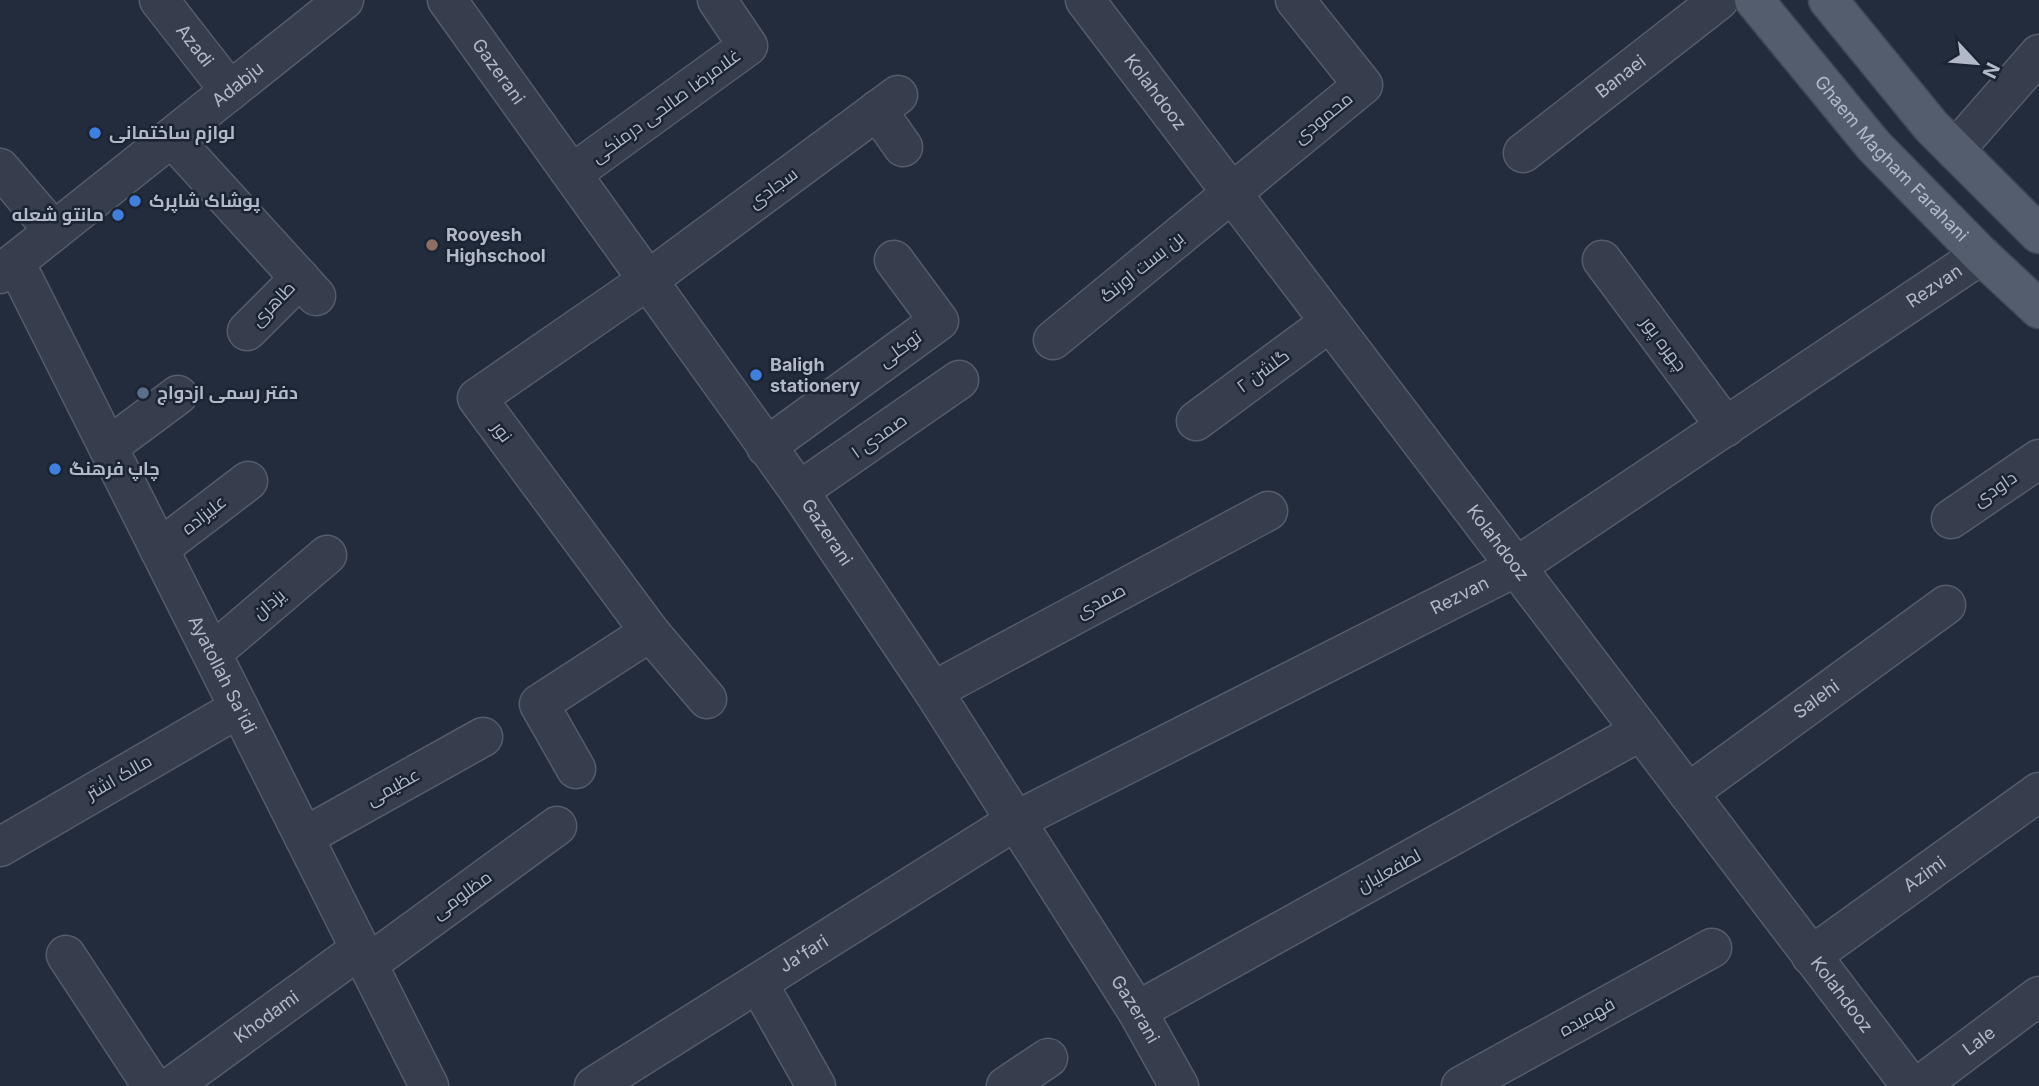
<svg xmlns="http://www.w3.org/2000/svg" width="2039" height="1086" font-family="Inter,Cairo,sans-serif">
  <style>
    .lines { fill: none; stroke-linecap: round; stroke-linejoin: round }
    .minor-casing { stroke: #545c6b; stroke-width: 41 }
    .major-casing { stroke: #3f4756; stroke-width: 41 }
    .minor { stroke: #363e4d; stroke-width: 38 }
    .major { stroke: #535d6d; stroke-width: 38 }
    .shop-dot { fill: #3f7fe0; stroke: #1b2432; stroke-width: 2.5 }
    .education-dot { fill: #8d6e63; stroke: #1b2432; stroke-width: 2.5 }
    .service-dot { fill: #5c6f8a; stroke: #1b2432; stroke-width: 2.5 }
    .labels { text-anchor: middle; stroke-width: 5; stroke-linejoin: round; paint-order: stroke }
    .street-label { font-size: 18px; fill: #b1b9c8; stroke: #1b2432 }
    .poi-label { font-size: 18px; font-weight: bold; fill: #b1b9c8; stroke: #1b2432; text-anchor: start }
  </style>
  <rect width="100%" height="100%" fill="#222c3d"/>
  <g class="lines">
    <g class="minor-casing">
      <g id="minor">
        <path id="s1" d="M 159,0 L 230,91"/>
        <path id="s2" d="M 447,0 L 799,491 L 933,691 L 1137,1011 L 1179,1086"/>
        <path id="s3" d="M 1085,0 L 1911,1086"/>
        <path d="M 877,110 L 903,147"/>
        <path d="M 172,138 L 316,296"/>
        <path d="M 1955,150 L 2039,54"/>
        <path id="s4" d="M 1523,153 L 1719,0"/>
        <path d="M 0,168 L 54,231"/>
        <path d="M 573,173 L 748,46 L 717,0"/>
        <path d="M 1602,260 L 1726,427"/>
        <path id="s5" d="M 15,262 L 429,1086"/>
        <path id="s6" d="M 0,274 L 344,0"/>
        <path d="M 247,331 L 300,278"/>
        <path d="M 1053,340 L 1363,85 L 1295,0"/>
        <path d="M 1196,421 L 1330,322"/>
        <path d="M 108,447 L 178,395"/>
        <path d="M 766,447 L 939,321 L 894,260"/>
        <path d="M 799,491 L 959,380"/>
        <path d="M 1951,519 L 2039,459"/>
        <path d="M 159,549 L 248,481"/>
        <path d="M 212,653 L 327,555"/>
        <path d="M 933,691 L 1268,511"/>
        <path d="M 707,699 L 650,632 L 477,398 L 648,280 L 898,95"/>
        <path d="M 576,769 L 539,704 L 650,632"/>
        <path id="s7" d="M 1688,793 L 1946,605"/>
        <path d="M 304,837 L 483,737"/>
        <path d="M 0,847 L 239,708"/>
        <path d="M 66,955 L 152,1086"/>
        <path id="s8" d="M 1811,956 L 2039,792"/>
        <path d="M 368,964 L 557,826"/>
        <path d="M 758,983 L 816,1086"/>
        <path d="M 1137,1011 L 1641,731"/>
        <path id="s9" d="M 172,1086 L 360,949"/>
        <path id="s10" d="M 594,1086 L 1015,821 L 1516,567 L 1981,255"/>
        <path d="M 1006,1086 L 1048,1058"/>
        <path d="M 1461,1086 L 1712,948"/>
        <path id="s11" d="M 1919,1086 L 2039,996"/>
      </g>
    </g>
    <g class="major-casing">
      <g id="major">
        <path id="s12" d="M 1754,0 L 1874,146 L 1981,255 L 2039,309"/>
        <path d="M 1828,0 L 1931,126 L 2039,234"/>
      </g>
    </g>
    <use href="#minor" class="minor"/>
    <use href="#major" class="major"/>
  </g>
  <g class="shop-dot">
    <circle cx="95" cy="133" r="7"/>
    <circle cx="135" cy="201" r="7"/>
    <circle cx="118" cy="215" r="7"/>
    <circle cx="756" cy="375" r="7"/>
    <circle cx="55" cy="469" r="7"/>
  </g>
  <circle class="education-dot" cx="432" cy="245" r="7"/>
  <circle class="service-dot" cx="143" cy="393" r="7"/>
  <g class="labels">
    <g class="street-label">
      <text dy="6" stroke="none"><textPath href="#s1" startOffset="58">Azadi</textPath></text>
      <text dy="6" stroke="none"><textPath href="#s2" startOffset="88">Gazerani</textPath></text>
      <text dy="6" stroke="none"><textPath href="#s4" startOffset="124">Banaei</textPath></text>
      <text dy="6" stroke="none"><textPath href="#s6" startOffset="304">Adabju</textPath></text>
      <text dy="6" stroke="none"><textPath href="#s3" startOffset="116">Kolahdooz</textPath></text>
      <text transform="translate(666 106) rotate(-36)" y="6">غلامرضا صالحی درمنکی</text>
      <text transform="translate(1323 118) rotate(-39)" y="6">محمودی</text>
      <text dy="6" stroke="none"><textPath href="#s12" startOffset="210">Ghaem Magham Farahani</textPath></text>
      <text transform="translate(773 188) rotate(-36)" y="6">سجادی</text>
      <text transform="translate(1142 267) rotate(-39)" y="6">بن بست اورنگ</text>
      <text dy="6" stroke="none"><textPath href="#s10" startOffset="1563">Rezvan</textPath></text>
      <text transform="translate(273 304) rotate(-46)" y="6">طاهری</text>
      <text transform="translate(1664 344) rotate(53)" y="6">چهره پور</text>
      <text transform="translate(900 349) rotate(-36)" y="6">توکلی</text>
      <text transform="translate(1263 371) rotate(-36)" y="6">گلشن ۲</text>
      <text transform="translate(502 432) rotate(54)" y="6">نور</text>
      <text transform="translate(879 436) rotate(-35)" y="6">صمدی ۱</text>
      <text transform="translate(1995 489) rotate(-34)" y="6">داودی</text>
      <text transform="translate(204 515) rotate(-38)" y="6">علیزاده</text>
      <text dy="6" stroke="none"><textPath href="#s2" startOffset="654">Gazerani</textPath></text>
      <text dy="6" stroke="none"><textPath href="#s3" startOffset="682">Kolahdooz</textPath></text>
      <text dy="6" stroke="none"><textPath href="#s10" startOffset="996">Rezvan</textPath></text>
      <text transform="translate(1101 601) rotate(-28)" y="6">صمدی</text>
      <text transform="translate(269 604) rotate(-40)" y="6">یزدان</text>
      <text dy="6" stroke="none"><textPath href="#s5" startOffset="462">Ayatollah Sa'idi</textPath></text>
      <text dy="6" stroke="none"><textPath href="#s7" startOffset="159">Salehi</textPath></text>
      <text transform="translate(119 777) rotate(-30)" y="6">مالک اشتر</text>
      <text transform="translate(393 787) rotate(-29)" y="6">عظیمی</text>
      <text transform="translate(1389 871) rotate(-29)" y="6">لطفعلیان</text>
      <text dy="6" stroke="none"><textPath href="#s8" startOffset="140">Azimi</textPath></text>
      <text transform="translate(462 895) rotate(-36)" y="6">مظلومی</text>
      <text dy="6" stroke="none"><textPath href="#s10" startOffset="248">Ja'fari</textPath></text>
      <text dy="6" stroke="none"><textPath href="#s3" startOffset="1250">Kolahdooz</textPath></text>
      <text dy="6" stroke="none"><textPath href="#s2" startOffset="1222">Gazerani</textPath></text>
      <text dy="6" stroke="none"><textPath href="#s9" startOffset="117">Khodami</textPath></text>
      <text transform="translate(1587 1017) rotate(-29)" y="6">فهمیده</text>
      <text dy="6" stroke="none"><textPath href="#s11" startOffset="75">Lale</textPath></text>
    </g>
    <g class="poi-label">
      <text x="109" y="139">لوازم ساختمانی</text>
      <text x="149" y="207">پوشاک شاپرک</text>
      <text x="104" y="221" text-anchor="end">مانتو شعله</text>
      <text x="446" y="241">Rooyesh<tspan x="446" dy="21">Highschool</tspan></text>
      <text x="770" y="371">Baligh<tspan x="770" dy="21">stationery</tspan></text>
      <text x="157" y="399">دفتر رسمی ازدواج</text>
      <text x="69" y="475">چاپ فرهنگ</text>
    </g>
  </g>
  <g transform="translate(1976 63) rotate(116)" stroke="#1b2432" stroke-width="5" paint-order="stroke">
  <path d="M0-5L12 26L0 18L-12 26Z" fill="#b1b9c8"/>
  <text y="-10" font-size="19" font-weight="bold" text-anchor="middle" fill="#b1b9c8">N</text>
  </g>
</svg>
